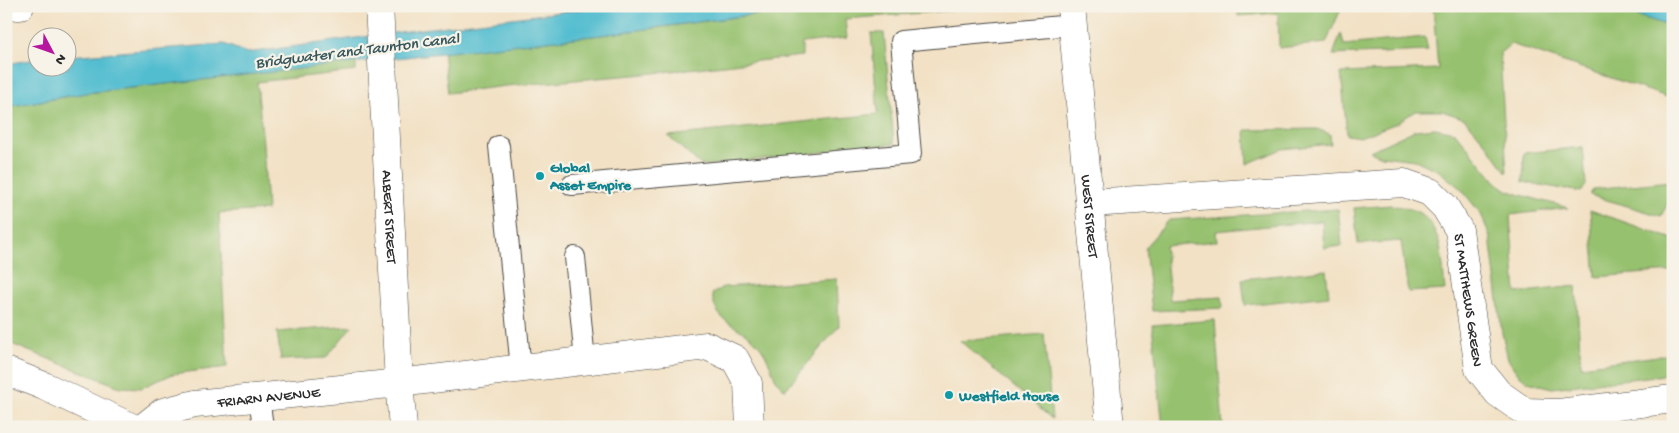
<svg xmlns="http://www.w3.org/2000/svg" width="1679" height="433" font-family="'Gochi Hand',sans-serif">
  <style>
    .green { fill: #96c16e; stroke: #60764c }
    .water { fill: #53bdd0; stroke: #3f747e }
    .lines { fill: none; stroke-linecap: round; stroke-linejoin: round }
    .service-casing { stroke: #494642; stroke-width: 22 }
    .minor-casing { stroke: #494642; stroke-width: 29 }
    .service { stroke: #fff; stroke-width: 20 }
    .minor { stroke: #fff; stroke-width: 28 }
    .culture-dot { fill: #0f9aa8; stroke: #f7f3e8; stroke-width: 2 }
    .labels { text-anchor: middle; stroke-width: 4.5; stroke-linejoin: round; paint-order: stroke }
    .culture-label { font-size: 15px; font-weight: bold; fill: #0d838f; stroke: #f7f3e8; text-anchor: start }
    .street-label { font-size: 15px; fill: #2b2b2b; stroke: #f7f3e8 }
    .water-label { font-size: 16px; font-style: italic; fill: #37575d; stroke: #f7f3e8 }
  </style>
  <rect width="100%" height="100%" fill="#f7f3e8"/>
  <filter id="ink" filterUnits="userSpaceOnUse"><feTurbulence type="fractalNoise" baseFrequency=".02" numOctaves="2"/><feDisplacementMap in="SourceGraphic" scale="10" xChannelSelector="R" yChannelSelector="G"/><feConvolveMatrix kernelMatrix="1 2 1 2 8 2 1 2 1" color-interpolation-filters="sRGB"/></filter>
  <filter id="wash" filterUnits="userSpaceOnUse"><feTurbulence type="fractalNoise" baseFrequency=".0096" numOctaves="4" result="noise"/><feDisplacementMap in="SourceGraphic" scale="20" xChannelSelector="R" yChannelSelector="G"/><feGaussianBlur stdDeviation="1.12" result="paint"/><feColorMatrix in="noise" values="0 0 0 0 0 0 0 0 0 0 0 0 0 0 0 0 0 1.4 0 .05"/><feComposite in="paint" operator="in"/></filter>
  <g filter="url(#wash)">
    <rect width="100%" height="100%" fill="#f2e1c4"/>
    <g class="green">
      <path d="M 817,6 L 1011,6 L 845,19 L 847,38 L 802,43 L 802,56 L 645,74 L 506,86 L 448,93 L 443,52 L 601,35 Z"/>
      <path d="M 1238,6 L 1341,6 L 1341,9 L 1326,43 L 1279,48 L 1278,13 L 1238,16 Z"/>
      <path d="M 1433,6 L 1607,6 L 1673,27 L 1673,99 L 1511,44 L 1500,53 L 1507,173 L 1488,146 L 1465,119 L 1442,111 L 1415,111 L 1397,123 L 1360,137 L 1347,135 L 1341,73 L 1438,69 Z"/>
      <path d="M 871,33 L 884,33 L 894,144 L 702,166 L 668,136 L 878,114 Z"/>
      <path d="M 1341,33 L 1344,45 L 1425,37 L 1428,51 L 1333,55 Z"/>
      <path d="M 356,62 L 356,71 L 257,82 L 263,144 L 267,210 L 219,213 L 227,367 L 173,374 L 141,388 L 120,387 L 6,342 L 6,107 L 86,93 Z"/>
      <path d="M 1435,128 L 1455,132 L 1496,182 L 1507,190 L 1521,195 L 1569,208 L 1510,215 L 1516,293 L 1576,286 L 1581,366 L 1673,354 L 1673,374 L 1552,388 L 1528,382 L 1517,373 L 1508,359 L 1502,333 L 1490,237 L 1481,214 L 1461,189 L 1439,171 L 1415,160 L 1382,156 L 1370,151 L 1415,130 Z"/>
      <path d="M 1317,129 L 1330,134 L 1331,144 L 1282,149 L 1247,164 L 1245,130 Z"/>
      <path d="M 1583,147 L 1586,185 L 1581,192 L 1523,182 L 1524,153 Z"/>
      <path d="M 1671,181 L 1669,201 L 1661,216 L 1590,195 L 1593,189 Z"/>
      <path d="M 1391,205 C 1400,207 1413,208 1421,214 C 1444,232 1442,264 1445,290 L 1408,292 L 1401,241 L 1358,244 L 1354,208 Z"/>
      <path d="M 1338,209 L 1342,246 L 1324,248 L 1322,221 L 1216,231 L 1217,241 L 1165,246 L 1170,300 L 1222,297 L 1223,308 L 1152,311 L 1145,247 L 1169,220 Z"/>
      <path d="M 1590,210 L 1673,239 L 1673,271 L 1596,277 Z"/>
      <path d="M 1326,270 L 1329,296 L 1245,305 L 1242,279 Z"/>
      <path d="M 837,279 L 839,326 L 785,390 C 781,386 777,382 775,378 C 770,366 766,352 757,343 C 739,324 715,325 712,294 L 723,287 Z"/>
      <path d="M 1215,320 L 1223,427 L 1163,427 L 1152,325 Z"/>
      <path d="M 352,326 L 326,358 L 281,360 L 277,332 Z"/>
      <path d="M 1044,334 L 1052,419 L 960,341 Z"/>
    </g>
    <g class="water">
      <path d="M 609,6 L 817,6 L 601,35 L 86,93 L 6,107 L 6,64 L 37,59 L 38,68 L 68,68 L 68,56 L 224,44 L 247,53 L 407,31 Z"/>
      <path d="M 1607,6 L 1673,6 L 1673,27 Z"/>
    </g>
  </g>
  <g filter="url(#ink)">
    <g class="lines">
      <g class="service-casing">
        <g id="service">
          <path d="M 499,146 L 521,369"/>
          <path d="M 572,185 L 911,154 L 901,41 L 1072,25"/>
          <path d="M 575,257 L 585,361"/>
          <path d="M 259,397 L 263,427"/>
        </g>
      </g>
      <g class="minor-casing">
        <g id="minor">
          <path d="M 17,6 L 20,6"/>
          <path id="s1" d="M 379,6 L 399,383 L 403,427"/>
          <path id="s2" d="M 1071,6 L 1110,427"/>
          <path id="s3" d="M 1090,203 L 1404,183 L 1430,192 L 1445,207 L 1459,230 L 1479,369 L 1498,393 L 1525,412 L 1559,413 L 1673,399"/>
          <path d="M 6,371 L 44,386 L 131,427"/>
          <path id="s4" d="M 144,427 L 163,412 L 195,404 L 399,383 L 707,346 L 735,359 L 748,383 L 750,427"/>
        </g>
      </g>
      <use href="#service" class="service"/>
      <use href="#minor" class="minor"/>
    </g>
  </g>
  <g class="culture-dot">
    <circle cx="540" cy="176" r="5"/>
    <circle cx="949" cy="395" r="5"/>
  </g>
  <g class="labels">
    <g class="culture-label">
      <text x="550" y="172">Global<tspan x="550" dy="17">Asset Empire</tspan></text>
      <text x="959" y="400">Westfield House</text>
    </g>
    <g class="street-label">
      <text dy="5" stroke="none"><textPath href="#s2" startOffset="211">WEST STREET</textPath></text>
      <text dy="5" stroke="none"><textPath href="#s1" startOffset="211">ALBERT STREET</textPath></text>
      <text dy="5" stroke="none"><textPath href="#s3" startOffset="461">ST MATTHEWS GREEN</textPath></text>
      <text dy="5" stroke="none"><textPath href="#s4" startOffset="131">FRIARN AVENUE</textPath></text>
    </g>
    <g class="water-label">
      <text transform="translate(357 49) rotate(-7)" y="6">Bridgwater and Taunton Canal</text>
    </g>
  </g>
  <rect width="1679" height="433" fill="none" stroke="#f7f3e8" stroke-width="25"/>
  <g transform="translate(52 52) rotate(131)"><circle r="24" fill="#f7f3e8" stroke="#a5a39c"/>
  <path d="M0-4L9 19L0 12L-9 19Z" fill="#b5179e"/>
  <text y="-8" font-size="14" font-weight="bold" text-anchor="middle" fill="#2b2b2b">N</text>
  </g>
</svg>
